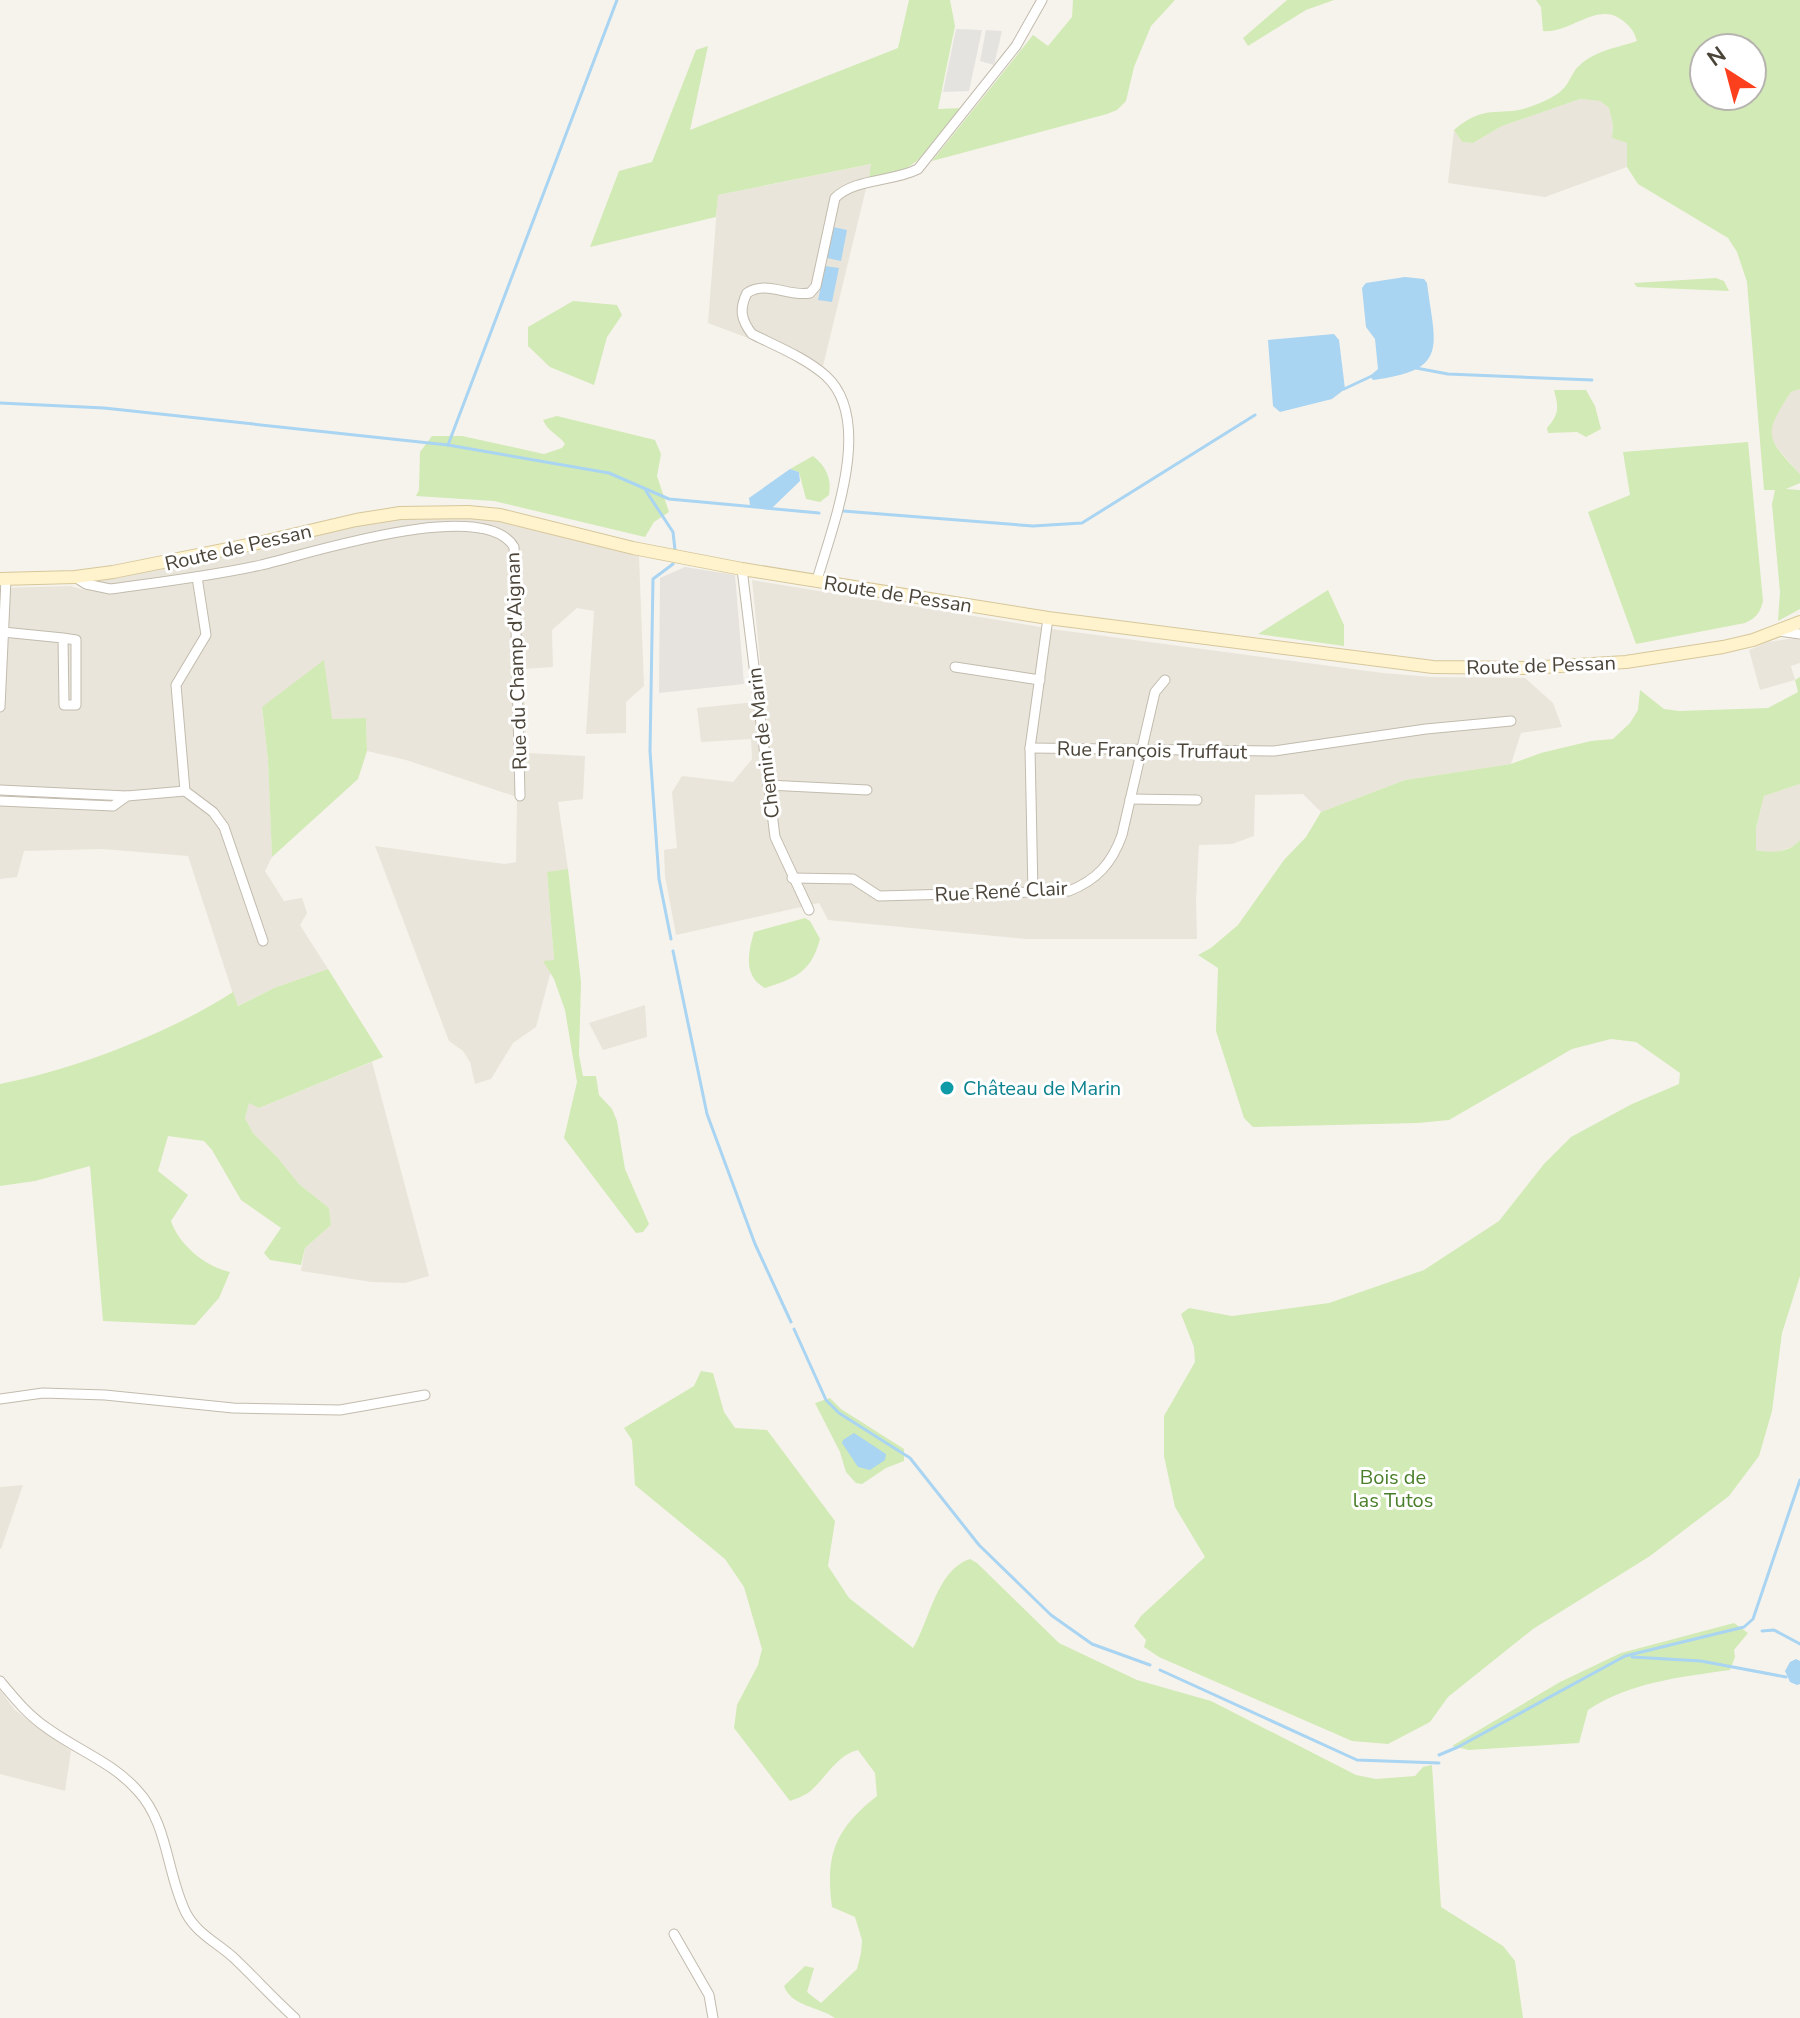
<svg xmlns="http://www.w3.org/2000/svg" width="1800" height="2018" font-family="'Nunito Sans',sans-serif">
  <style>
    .residential { fill: #eae5da }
    .industrial { fill: #e6e2dd }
    .green { fill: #d2eab5; fill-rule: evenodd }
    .parking { fill: #e5e3e0 }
    .water { fill: #a9d4f2 }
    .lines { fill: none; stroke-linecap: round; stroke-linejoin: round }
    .stream { stroke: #a9d4f2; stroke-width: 3 }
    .street-casing { stroke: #c2bbae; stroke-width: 11 }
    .secondary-casing { stroke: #d6c79b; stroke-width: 14 }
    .street { stroke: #fff; stroke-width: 9 }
    .secondary { stroke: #fff3cd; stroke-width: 12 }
    .culture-dot { fill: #0f9aa8; stroke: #fff; stroke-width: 3 }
    .labels { text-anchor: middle; stroke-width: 6; stroke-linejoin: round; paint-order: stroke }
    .street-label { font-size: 20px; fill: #4b4439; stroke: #fff }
    .culture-label { font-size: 20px; fill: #0d838f; stroke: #fff; text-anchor: start }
    .park-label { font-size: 20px; fill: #4a7f2a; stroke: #fff }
  </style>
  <rect width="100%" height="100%" fill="#f6f3ec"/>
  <g class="residential">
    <path d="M 1580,99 L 1600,101 L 1609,108 L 1613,125 L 1612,138 L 1627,143 L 1627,167 L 1545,197 L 1448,183 L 1454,130 L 1462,142 L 1473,143 L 1502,126 Z"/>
    <path d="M 872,164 L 823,366 L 708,323 L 718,195 Z"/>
    <path d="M 1800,389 L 1800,474 L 1771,441 L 1770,432 L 1775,417 L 1791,392 Z"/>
    <path d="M 451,510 L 639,556 L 644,686 L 626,702 L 626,733 L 586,734 L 594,611 L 577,608 L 552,630 L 553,667 L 523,669 L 527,753 L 585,756 L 583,799 L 558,802 L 568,869 L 547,873 L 554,960 L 536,1027 L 513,1043 L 491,1079 L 475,1084 L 470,1062 L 463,1051 L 449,1041 L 375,846 L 473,860 L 505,864 L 516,862 L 517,797 L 406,760 L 367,751 L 366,718 L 332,719 L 262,708 L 268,760 L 272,857 L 265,871 L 284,901 L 302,898 L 307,913 L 300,925 L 328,969 L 274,988 L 237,1006 L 188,856 L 102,849 L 24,851 L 17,877 L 0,879 L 0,588 L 70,586 L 85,590 L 108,576 L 264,538 Z"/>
    <path d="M 752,580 L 1059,630 L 1383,673 L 1431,677 L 1525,678 L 1553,703 L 1562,727 L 1521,733 L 1511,764 L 1405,780 L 1321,812 L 1303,794 L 1255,795 L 1254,836 L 1232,844 L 1199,845 L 1196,900 L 1197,939 L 1026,939 L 828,920 L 819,903 L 676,935 L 665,876 L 664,850 L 677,848 L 672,792 L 682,776 L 733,782 L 752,759 L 751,739 L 701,742 L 697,708 L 764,701 Z"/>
    <path d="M 1794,638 L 1800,640 L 1800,663 L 1791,666 L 1795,680 L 1760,690 L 1749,650 L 1768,642 Z"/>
    <path d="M 1800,784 L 1800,840 L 1795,846 L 1773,853 L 1756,850 L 1756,828 L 1764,796 Z"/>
    <path d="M 645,1005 L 647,1037 L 603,1050 L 589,1023 Z"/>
    <path d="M 372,1062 L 429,1276 L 405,1283 L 372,1282 L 301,1271 L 305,1248 L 331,1225 L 329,1208 L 299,1184 L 278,1158 L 253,1133 L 245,1118 L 249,1102 L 259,1108 Z"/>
    <path d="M 23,1485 L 1,1549 L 0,1548 L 0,1487 Z"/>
    <path d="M 0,1690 L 15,1710 L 71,1751 L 65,1791 L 0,1774 Z"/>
  </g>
  <path class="industrial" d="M 685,567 L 735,575 L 744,684 L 659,693 L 660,578 Z"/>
  <g class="green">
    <path d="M 909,0 L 950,0 L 955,26 L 938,109 L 962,108 L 918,160 L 907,168 L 869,178 L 871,164 L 718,195 L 716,217 L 590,247 L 619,171 L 652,162 L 696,50 L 708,46 L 690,130 L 898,48 Z"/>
    <path d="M 1073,0 L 1175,0 L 1151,26 L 1134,67 L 1126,101 L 1117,110 L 1107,114 L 932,161 L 1033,35 L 1048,46 L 1072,17 Z"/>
    <path d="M 1287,0 L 1334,0 L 1306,10 L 1248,46 L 1243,38 Z"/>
    <path d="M 1536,0 L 1800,0 L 1800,389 L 1791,392 C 1763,435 1765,437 1800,474 L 1800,483 L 1786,489 L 1800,490 L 1800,609 L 1778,621 L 1780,592 L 1772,504 L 1775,490 L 1764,490 L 1747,282 L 1737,252 L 1728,238 L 1638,184 L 1627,167 L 1627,143 L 1612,138 L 1613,125 L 1609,108 L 1600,101 L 1580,99 L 1502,126 L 1473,143 L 1462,142 L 1454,130 C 1487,101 1501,119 1535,105 C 1543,102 1556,96 1562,90 C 1570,83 1572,71 1580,65 C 1596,50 1617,48 1637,41 C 1634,31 1630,26 1622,20 C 1597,1 1570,34 1543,31 L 1541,7 ZM 1752,48 L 1752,96 L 1704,96 L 1704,48 Z"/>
    <path d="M 1716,278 L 1724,281 L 1729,291 L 1637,287 L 1634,283 Z"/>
    <path d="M 573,301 L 617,305 L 622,315 L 607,337 L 594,385 L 550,367 L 528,346 L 528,327 Z"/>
    <path d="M 1554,390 L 1586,390 L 1595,406 L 1601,429 L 1586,437 L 1577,432 L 1548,433 L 1547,428 C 1559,414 1559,409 1554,390 Z"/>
    <path d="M 557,416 L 655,440 L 661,454 L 657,476 L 669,512 L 654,522 L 645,537 L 494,501 L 416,496 L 419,490 L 420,452 L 432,436 L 462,436 L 544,454 L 562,448 L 565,444 C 558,434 548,432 543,420 Z"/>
    <path d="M 1748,442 L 1763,601 C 1760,613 1756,618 1745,623 L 1636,644 L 1588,512 L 1630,495 L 1623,452 Z"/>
    <path d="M 813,456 C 826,466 832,479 829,495 L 820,502 L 806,499 L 799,472 L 790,469 Z"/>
    <path d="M 1328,590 L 1344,625 L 1344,646 L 1258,634 Z"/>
    <path d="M 324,660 L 332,719 L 366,718 L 367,751 L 358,779 L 272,857 L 268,760 L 262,707 Z"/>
    <path d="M 1800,677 L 1800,784 L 1764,796 L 1756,828 L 1756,850 C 1772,853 1789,853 1800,840 L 1800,1276 L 1782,1333 L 1772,1411 L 1759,1456 L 1729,1496 L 1650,1556 L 1533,1629 L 1448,1697 L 1430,1722 L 1388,1744 L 1352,1741 L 1159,1657 L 1144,1647 L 1146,1640 L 1134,1626 L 1141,1616 L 1205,1557 L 1175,1507 L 1164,1456 L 1164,1416 L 1195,1362 L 1194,1347 L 1181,1314 L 1189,1308 L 1232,1316 L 1329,1303 L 1424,1270 L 1499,1221 L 1544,1164 L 1571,1137 L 1632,1104 L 1679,1084 L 1680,1073 L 1636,1042 L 1611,1039 L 1572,1049 L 1449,1120 L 1418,1123 L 1253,1127 L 1244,1118 L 1216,1031 L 1218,968 L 1198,955 L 1211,948 L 1238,925 L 1284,860 L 1306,837 L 1321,812 L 1405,780 L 1511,764 L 1541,753 L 1591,741 L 1613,739 L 1630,723 L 1638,710 L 1640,690 L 1664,709 L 1679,711 L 1768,708 L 1798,692 L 1795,680 Z"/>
    <path d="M 568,869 L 581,982 L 579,1055 L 583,1076 L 596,1076 L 599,1095 L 612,1109 L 617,1121 L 625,1169 L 649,1224 L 643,1232 L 636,1233 L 564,1138 L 577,1082 L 565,1010 L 554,979 L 543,961 L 554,960 L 547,872 Z"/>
    <path d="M 805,918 L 810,921 L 820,939 C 811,973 795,978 765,988 C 743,976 748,953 754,932 Z"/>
    <path d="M 328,969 L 383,1057 L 259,1108 L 249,1103 L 245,1118 L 253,1133 L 278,1158 L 299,1184 L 329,1208 L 331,1225 L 305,1248 L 301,1265 L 270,1260 L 264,1253 L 281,1228 L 241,1200 L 212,1150 L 204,1141 L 168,1136 L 158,1171 L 188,1195 L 171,1221 C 179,1245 206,1267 230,1272 L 219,1298 L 195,1325 L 103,1321 L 90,1166 L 35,1181 L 0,1186 L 0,1084 C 75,1069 168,1034 233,992 L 238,1006 L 274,988 Z"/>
    <path d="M 701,1371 L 713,1373 L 724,1412 L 735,1428 L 767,1430 L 835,1521 L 828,1566 L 849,1598 L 913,1648 C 929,1622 937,1569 970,1559 L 977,1563 L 1059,1643 L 1137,1680 L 1211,1701 L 1356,1775 L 1376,1779 L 1415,1776 L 1423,1767 L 1432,1765 L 1441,1907 L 1503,1946 L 1515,1961 L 1523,2018 L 835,2018 C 818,2006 792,2007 784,1986 L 805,1966 L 814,1968 L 807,1992 L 821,2003 L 857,1969 L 861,1953 L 862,1940 L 855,1917 L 832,1907 C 825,1855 835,1829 877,1796 L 875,1773 L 858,1750 C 836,1755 825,1780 808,1793 C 803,1796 796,1799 790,1801 L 734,1728 L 737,1705 L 758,1665 L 762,1649 L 744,1587 L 725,1559 L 635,1485 L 632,1440 L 624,1428 L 694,1386 Z"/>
    <path d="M 830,1398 L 841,1409 L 904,1449 L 904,1461 L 886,1468 L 862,1484 L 856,1483 L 846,1472 L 840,1452 L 815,1403 Z"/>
    <path d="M 1734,1623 L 1748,1633 L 1734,1650 L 1735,1657 L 1730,1670 C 1681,1677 1630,1682 1588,1710 L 1579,1743 L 1469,1750 L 1452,1746 L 1560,1682 L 1621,1653 Z"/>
  </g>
  <g class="parking">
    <path d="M 956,29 L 982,30 L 969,91 L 943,92 Z"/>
    <path d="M 986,30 L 1002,31 L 994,65 L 980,61 Z"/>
  </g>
  <g class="water">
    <path d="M 833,227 L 847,230 L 841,261 L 827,258 Z"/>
    <path d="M 825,266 L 839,268 L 832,302 L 818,300 Z"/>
    <path d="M 1405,277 L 1424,279 L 1427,283 C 1435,347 1450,370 1373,380 L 1370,376 L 1378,369 L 1375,339 L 1366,327 L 1362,288 L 1366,283 Z"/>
    <path d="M 1334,334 L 1339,340 L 1345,389 L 1332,399 L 1280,412 L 1273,406 L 1268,340 Z"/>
    <path d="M 790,469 L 799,472 L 800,481 L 772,508 L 750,505 L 749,498 Z"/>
    <path d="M 854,1433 L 886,1454 L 885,1460 L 870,1470 L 858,1467 L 842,1443 L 843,1440 Z"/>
    <path d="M 1796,1659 L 1800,1661 L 1800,1684 L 1797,1685 L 1790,1682 L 1785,1671 L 1790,1662 Z"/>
  </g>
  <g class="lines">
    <g class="stream">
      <path d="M 1416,368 L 1448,374 L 1592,380"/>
      <path d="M 1344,389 L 1374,375"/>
      <path d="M 0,403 L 104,408 L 448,445 L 609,473 L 669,499 L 819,513"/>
      <path d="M 448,445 L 617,0"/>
      <path d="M 646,491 L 673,532 L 675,550"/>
      <path d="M 843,511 L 1033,526 L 1082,523 L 1255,415"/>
      <path d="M 671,939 L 659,879 L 650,751 L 653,579 L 673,564"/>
      <path d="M 673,951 L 707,1114 L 755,1244 L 791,1322"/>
      <path d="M 794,1329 L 826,1400 L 839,1413 L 910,1458 L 979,1545 L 1051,1615 L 1092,1644 L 1150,1665"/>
      <path d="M 1762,1631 L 1774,1630 L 1800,1644"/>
      <path d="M 1632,1657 L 1701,1661 L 1786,1677"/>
      <path d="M 1160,1670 L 1357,1760 L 1439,1763"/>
      <path d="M 1439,1755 L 1458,1747 L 1625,1656 L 1744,1627 L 1753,1619 L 1800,1480"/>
    </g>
    <g class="street-casing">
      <g id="street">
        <path d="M 742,569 L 775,837 L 809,910"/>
        <path d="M 75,577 L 86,584 L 110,589 C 161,582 212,576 261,565 C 308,554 484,496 514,547 L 520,796"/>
        <path d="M 197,577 L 206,635 L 176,685 L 185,791 L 213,812 L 224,827 L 263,941"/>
        <path d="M 817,580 C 832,527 875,421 826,376 C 806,358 776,346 752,334 C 741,320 739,309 747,293 C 767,280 788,297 810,293 L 816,286 L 835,198 C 855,178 893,182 918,169 L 1016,46 L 1042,0"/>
        <path d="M 1779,631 L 1800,634"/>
        <path d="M 3,632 L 63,638 L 64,705 L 76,705 L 76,640 L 63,638"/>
        <path d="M 955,667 L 1040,680"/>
        <path d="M 0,707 L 6,579"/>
        <path d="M 1030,748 L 1274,751 L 1426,729 L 1511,721"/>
        <path d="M 768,785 L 867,790"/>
        <path d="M 0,790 L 127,796 L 185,791"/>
        <path d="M 1130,799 L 1197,800"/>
        <path d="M 0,801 L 113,806 L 127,796"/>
        <path d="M 792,878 L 853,879 L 879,896 L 1069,891 C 1097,880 1112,863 1122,835 L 1155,692 L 1165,680"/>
        <path d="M 1033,893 L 1030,748 L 1048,618"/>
        <path d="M 0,1399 L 43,1393 L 105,1395 L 233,1408 L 340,1410 L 425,1395"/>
        <path d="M 0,1681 C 15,1699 28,1715 47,1728 C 77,1750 112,1762 137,1790 C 169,1824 166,1873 186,1913 C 197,1934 218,1943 234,1958 C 255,1978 274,1999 295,2018"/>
        <path d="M 674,1934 L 709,1995 L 713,2018"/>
      </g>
    </g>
    <g class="secondary-casing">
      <path id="secondary" d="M 0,579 L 75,577 L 113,572 L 258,543 L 356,520 L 400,513 L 468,512 L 500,515 L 633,548 L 742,569 L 1048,618 L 1433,667 L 1526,668 L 1626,662 L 1723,647 L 1753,640 L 1800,622"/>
    </g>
    <use href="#street" class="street"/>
    <use href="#secondary" class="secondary"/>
  </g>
  <circle class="culture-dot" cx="947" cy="1088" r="8"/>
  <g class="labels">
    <g class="street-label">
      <text transform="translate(238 547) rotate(-13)" y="7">Route de Pessan</text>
      <text transform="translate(898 594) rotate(9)" y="7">Route de Pessan</text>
      <text transform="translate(516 661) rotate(-92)" y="7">Rue du Champ d'Aignan</text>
      <text transform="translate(1541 665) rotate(-2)" y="7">Route de Pessan</text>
      <text transform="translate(763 743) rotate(-97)" y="7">Chemin de Marin</text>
      <text transform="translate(1152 750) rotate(1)" y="7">Rue François Truffaut</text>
      <text transform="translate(1001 891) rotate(-3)" y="7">Rue René Clair</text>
    </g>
    <g class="culture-label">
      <text x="963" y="1095">Château de Marin</text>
    </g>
    <g class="park-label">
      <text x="1393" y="1484">Bois de<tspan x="1393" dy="23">las Tutos</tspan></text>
    </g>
  </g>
  <g transform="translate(1728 72) rotate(324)"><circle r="38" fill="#ffffff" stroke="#b7b4b0" stroke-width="2"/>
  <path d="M0-6L14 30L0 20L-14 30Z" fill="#fc3f1d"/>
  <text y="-12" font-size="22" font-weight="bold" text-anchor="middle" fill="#4b4439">N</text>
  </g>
</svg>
